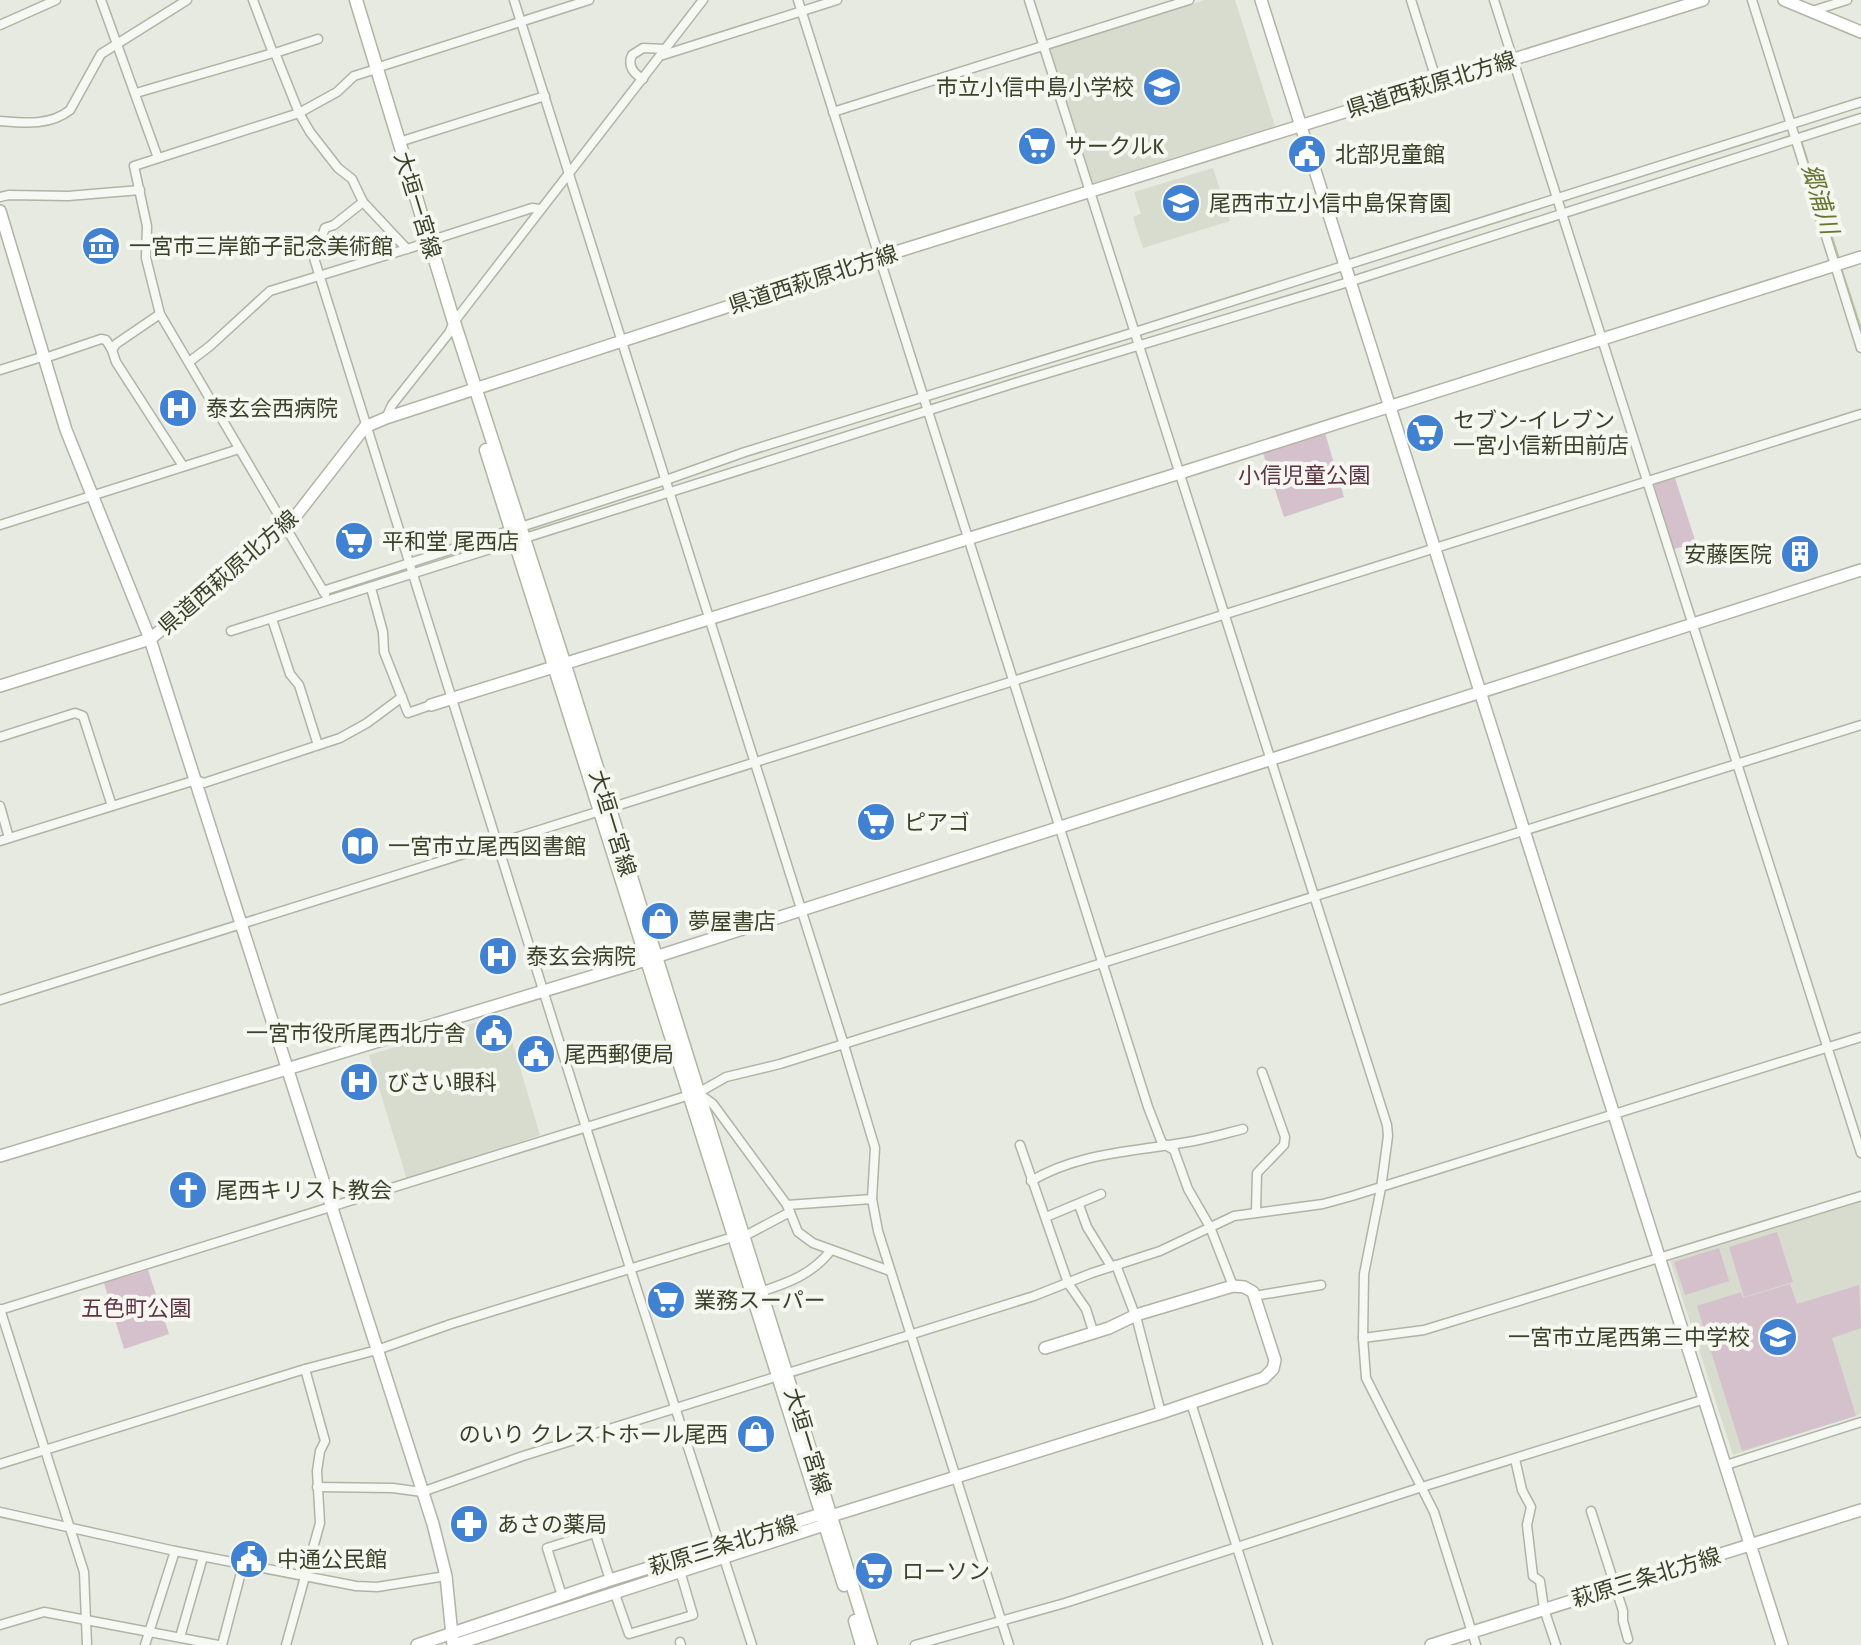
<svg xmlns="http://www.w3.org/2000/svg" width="1861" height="1645" font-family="'Fira Sans Condensed','Noto Sans JP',sans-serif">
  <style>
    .built { fill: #d7dcce }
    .green { fill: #d4c1cb }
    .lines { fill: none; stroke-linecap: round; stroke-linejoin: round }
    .stream { stroke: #c0cb9a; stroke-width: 3 }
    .street-casing { stroke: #afb4a5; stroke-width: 11 }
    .secondary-casing { stroke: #afb4a5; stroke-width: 14 }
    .primary-casing { stroke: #afb69f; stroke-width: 15 }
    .street { stroke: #f6f8f3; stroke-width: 8 }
    .secondary { stroke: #fff; stroke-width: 11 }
    .primary { stroke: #fff; stroke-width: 12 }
    .labels { text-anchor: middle; stroke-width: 8; stroke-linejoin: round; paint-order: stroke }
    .street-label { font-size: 22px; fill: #394228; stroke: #f5f7f0 }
    .poi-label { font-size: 22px; fill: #394228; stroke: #f5f7f0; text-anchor: start }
    .park-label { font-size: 22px; fill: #5e3548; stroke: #f5f7f0 }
    .water-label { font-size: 24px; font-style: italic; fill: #647731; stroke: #f5f7f0 }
  </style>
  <rect width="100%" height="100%" fill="#e7eae0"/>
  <g class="built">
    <path d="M 1205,0 L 1235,0 L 1275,126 L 1093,183 L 1050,48 Z"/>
    <path d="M 1213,168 L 1230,221 L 1143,248 L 1133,217 L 1141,214 L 1134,192 Z"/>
    <path d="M 504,1014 L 540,1135 L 407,1180 L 369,1055 Z"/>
    <path d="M 1861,1199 L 1861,1414 L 1733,1455 L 1670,1260 Z"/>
  </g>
  <g class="green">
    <path d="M 1325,433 L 1344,497 L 1284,517 L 1263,453 Z"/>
    <path d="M 1675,478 L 1696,543 L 1674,549 L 1654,484 Z"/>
    <path d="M 1777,1232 L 1793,1282 L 1744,1297 L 1729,1247 Z"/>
    <path d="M 1719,1248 L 1729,1281 L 1685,1295 L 1674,1262 Z"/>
    <path d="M 148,1270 L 169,1334 L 124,1349 L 104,1283 Z"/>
    <path d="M 1790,1284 L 1797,1304 L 1859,1285 L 1861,1328 L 1832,1338 L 1856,1416 L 1742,1451 L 1697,1306 L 1741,1292 L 1743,1298 Z"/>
  </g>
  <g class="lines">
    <g class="stream">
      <path d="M 1801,142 L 1838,257"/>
      <path d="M 1841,269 L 1861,330"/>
    </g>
    <g class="street-casing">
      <g id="street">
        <path d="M 101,0 L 158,158"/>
        <path d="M 253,0 L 273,53 L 275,53 L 299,113 L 310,132 L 338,168 L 352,179 L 363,202 L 407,249"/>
        <path d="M 514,0 L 844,1045 L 875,1148 L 872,1199 L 878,1231 L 1009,1645"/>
        <path d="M 798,0 C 916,369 1033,738 1148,1107 L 1162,1143 L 1174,1150 L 1188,1189 L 1210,1227 L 1233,1286"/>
        <path d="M 1029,0 L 1387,1125 L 1388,1136 L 1381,1188 L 1364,1274 L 1363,1338 L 1366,1378 L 1434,1512 L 1476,1645"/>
        <path d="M 1411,0 L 1437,82"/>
        <path d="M 1494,0 L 1861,1153"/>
        <path d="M 1752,0 L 1861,348"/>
        <path d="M 1812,11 L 1847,0"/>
        <path d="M 0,25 L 56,0"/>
        <path d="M 275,53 L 318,39"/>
        <path d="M 663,55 L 837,0"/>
        <path d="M 376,68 L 589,0"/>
        <path d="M 643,79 C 634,74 627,66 632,55 L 643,48 L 666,49"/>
        <path d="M 136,93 L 273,53"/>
        <path d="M 833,112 L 1189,0"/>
        <path d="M 0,121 C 24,123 50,126 70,110 L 101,54 L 187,0"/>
        <path d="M 399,142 L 545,96"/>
        <path d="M 0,197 L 9,195 L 68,196 L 140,190"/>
        <path d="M 363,202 L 334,225 L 325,228 L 314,258 L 630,1268 L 752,1645"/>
        <path d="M 429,241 L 532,208 L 540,209"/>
        <path d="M 160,314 L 116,344 L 112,350 L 116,362 L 183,466"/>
        <path d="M 45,358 L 101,339 L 106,340 L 112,350"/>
        <path d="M 189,362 L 210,346 L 270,291 L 423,244"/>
        <path d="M 0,370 L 45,356"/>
        <path d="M 386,418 L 392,405 L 449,333 L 454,322 L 703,0"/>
        <path d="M 0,525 L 239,449"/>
        <path d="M 371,588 L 383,632 L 384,652 L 408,713 L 431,705"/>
        <path d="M 323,591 L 666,480 L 745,452 L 1135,332 L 1861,102"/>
        <path d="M 325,594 L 160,314 L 146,258 L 147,226 L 134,166 L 299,113 L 337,92 L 354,76 L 370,71"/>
        <path d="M 272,619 L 290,674 L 299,685 L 318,745"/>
        <path d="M 231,631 L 1015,383 L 1352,281 L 1861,118"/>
        <path d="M 0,737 L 75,713 L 83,716 L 112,806"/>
        <path d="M 0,806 L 9,838"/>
        <path d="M 0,841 L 196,780 L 204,783 L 340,738 L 367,723 L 402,697"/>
        <path d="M 0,1000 L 1861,414"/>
        <path d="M 1020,1145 L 1068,1283 L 1086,1309 L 1093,1331"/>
        <path d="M 1031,1181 C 1078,1153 1130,1152 1182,1143 C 1203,1140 1223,1134 1243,1129"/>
        <path d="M 787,1205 L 872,1199"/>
        <path d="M 1079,1205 L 1087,1227 L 1111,1266"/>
        <path d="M 1256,1211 L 1257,1173 L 1284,1145 L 1285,1137 L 1262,1072"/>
        <path d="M 1046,1217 L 1101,1194"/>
        <path d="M 1116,1265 L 1137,1320 L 1161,1413"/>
        <path d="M 890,1271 L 813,1243 L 798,1232 L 787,1205 L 713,1104 L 698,1093 L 726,1077 L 780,1064 L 1861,725"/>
        <path d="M 760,1292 C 788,1283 813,1274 831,1250"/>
        <path d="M 1254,1296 L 1321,1285"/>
        <path d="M 0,1309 L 84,1572 L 87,1645"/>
        <path d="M 0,1310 L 693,1094"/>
        <path d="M 1363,1338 L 1424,1330 L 1861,1196"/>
        <path d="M 1191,1403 L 1268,1645"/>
        <path d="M 1515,1459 L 1522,1490 L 1531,1507 L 1527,1525 L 1533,1576 L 1540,1581 L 1544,1609 L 1556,1645"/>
        <path d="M 0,1464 L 305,1369 L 377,1350 L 451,1324 L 733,1237 L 743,1237 L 790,1212"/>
        <path d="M 1726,1465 L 1861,1422"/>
        <path d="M 317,1487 L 393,1488 L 422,1492 L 523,1456 L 1034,1296 L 1092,1273 L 1160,1251 L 1234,1216 L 1323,1204 L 1352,1196 L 1861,1037"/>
        <path d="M 1591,1511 L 1623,1611 L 1623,1621 L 1628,1639"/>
        <path d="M 0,1512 L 175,1551 L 356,1586 L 377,1587 L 446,1576"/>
        <path d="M 615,1594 L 629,1634 L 693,1615 L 680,1571"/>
        <path d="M 562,1596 L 547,1548 L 595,1533 L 610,1580"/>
        <path d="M 0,1625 L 44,1612 L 218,1645"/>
        <path d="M 180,1637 L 203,1557"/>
        <path d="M 680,1642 L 681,1645"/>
        <path d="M 145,1645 L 175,1551"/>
        <path d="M 222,1645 L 243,1565"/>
        <path d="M 286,1645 L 320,1523 L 317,1471 L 320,1451 L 325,1441 L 305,1369"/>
        <path d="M 915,1645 L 1065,1603 L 1422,1487 L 1705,1399"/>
      </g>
    </g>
    <g class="secondary-casing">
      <g id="secondary">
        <path d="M 1261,0 L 1782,1645"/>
        <path d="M 1784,0 L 1861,32"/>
        <path d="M 0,211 L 66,430 L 150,639 L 433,1524 L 446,1576 L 453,1645"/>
        <path d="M 0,686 L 150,639 L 288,526 L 365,427 L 386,418 L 880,257 L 1703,0"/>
        <path d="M 431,705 L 1180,473 L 1861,257"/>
        <path d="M 0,1156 L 646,960 L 1861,570"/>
        <path d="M 417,1645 L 610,1580 L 821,1514 L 831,1516 L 1161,1413 L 1264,1378 L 1273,1369 L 1275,1360 L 1253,1292 L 1244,1287 L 1233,1286 L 1136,1315 L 1109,1328 L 1045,1348"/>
        <path d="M 454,1645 L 824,1525 L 828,1520"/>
        <path d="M 1431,1645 L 1861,1510"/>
      </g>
    </g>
    <g class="primary-casing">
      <g id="primary">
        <path d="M 356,0 L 454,322 L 564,662 L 871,1645"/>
        <path d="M 486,450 L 844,1585"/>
        <path d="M 855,1621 L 862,1645"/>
      </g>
    </g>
    <use href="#street" class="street"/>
    <use href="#secondary" class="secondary"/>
    <use href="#primary" class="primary"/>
  </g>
  <defs>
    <g id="school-disc" transform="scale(2)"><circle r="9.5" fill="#4181d2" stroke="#f5f7f0"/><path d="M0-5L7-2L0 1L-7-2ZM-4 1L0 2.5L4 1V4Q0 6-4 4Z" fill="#fff"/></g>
    <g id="supermarket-disc" transform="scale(2)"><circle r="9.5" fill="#4181d2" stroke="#f5f7f0"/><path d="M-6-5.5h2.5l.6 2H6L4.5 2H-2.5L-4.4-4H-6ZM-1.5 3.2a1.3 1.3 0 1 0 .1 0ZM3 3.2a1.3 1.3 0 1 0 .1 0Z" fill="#fff"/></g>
    <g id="civic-disc" transform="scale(2)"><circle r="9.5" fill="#4181d2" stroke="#f5f7f0"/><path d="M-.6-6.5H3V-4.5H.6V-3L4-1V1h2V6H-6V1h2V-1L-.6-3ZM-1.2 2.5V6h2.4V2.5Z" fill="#fff"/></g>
    <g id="museum-disc" transform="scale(2)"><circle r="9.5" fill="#4181d2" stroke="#f5f7f0"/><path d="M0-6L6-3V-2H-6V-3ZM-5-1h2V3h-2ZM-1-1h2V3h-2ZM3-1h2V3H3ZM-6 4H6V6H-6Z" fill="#fff"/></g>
    <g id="hospital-disc" transform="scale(2)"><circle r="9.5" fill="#4181d2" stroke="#f5f7f0"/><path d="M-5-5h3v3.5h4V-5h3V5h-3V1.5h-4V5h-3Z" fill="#fff"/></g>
    <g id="building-disc" transform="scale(2)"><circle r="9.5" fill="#4181d2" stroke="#f5f7f0"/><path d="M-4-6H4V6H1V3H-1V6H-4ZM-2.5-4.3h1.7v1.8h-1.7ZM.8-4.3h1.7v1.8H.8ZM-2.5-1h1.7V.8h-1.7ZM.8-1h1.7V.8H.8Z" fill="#fff"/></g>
    <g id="library-disc" transform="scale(2)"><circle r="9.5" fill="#4181d2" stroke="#f5f7f0"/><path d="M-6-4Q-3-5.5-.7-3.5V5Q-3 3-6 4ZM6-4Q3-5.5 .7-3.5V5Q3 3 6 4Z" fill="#fff"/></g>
    <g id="shop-disc" transform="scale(2)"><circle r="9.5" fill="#4181d2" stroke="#f5f7f0"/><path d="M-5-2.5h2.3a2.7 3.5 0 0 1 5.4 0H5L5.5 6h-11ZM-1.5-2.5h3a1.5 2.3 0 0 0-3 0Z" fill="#fff"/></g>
    <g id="church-disc" transform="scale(2)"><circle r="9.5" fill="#4181d2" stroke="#f5f7f0"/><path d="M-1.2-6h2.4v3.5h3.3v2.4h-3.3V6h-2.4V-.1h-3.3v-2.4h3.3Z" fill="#fff"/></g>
    <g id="pharmacy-disc" transform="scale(2)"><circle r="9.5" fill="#4181d2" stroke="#f5f7f0"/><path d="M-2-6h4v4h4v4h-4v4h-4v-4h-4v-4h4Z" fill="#fff"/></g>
  </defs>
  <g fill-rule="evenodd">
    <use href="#school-disc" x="1162" y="87"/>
    <use href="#supermarket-disc" x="1037" y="146"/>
    <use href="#civic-disc" x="1307" y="154"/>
    <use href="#school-disc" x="1181" y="203"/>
    <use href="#museum-disc" x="101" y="246"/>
    <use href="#hospital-disc" x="178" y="408"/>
    <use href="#supermarket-disc" x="1425" y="433"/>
    <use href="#supermarket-disc" x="354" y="541"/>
    <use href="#building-disc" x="1800" y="554"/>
    <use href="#supermarket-disc" x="876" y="822"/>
    <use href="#library-disc" x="360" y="846"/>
    <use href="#shop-disc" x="660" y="921"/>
    <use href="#hospital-disc" x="498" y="956"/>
    <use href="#civic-disc" x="494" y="1033"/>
    <use href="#civic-disc" x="536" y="1054"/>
    <use href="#hospital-disc" x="359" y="1082"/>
    <use href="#church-disc" x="188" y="1190"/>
    <use href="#supermarket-disc" x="666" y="1300"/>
    <use href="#school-disc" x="1778" y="1337"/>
    <use href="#shop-disc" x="756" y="1434"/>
    <use href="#pharmacy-disc" x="469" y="1524"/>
    <use href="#civic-disc" x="249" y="1559"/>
    <use href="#supermarket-disc" x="874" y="1571"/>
  </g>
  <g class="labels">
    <g class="street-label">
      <text transform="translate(1431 84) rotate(-17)" y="8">県道西萩原北方線</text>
      <text transform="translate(418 205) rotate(73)" y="8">大垣一宮線</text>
      <text transform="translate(813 279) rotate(-18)" y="8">県道西萩原北方線</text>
      <text transform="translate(228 572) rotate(-41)" y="8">県道西萩原北方線</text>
      <text transform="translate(613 823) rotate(73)" y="8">大垣一宮線</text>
      <text transform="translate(808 1441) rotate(73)" y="8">大垣一宮線</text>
      <text transform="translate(723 1545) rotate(-17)" y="8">萩原三条北方線</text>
      <text transform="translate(1646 1577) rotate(-17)" y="8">萩原三条北方線</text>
    </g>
    <g class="poi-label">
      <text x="1134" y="95" text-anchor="end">市立小信中島小学校</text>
      <text x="1065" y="154">サークルK</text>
      <text x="1335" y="162">北部児童館</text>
      <text x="1209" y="211">尾西市立小信中島保育園</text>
      <text x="129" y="254">一宮市三岸節子記念美術館</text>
      <text x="206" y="416">泰玄会西病院</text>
      <text x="1453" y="428">セブン-イレブン<tspan x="1453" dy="25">一宮小信新田前店</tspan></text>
      <text x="382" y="549">平和堂 尾西店</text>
      <text x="1772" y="562" text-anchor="end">安藤医院</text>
      <text x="904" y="830">ピアゴ</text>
      <text x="388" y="854">一宮市立尾西図書館</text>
      <text x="688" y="929">夢屋書店</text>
      <text x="526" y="964">泰玄会病院</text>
      <text x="466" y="1041" text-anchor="end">一宮市役所尾西北庁舎</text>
      <text x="564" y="1062">尾西郵便局</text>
      <text x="387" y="1090">びさい眼科</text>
      <text x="216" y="1198">尾西キリスト教会</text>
      <text x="694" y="1308">業務スーパー</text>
      <text x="1750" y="1345" text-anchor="end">一宮市立尾西第三中学校</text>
      <text x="728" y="1442" text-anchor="end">のいり クレストホール尾西</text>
      <text x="497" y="1532">あさの薬局</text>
      <text x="277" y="1567">中通公民館</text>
      <text x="902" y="1579">ローソン</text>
    </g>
    <g class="park-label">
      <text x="1304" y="483">小信児童公園</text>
      <text x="136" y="1316">五色町公園</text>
    </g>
    <g class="water-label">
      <text transform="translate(1820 199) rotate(73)" y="8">郷浦川</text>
    </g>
  </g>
</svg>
